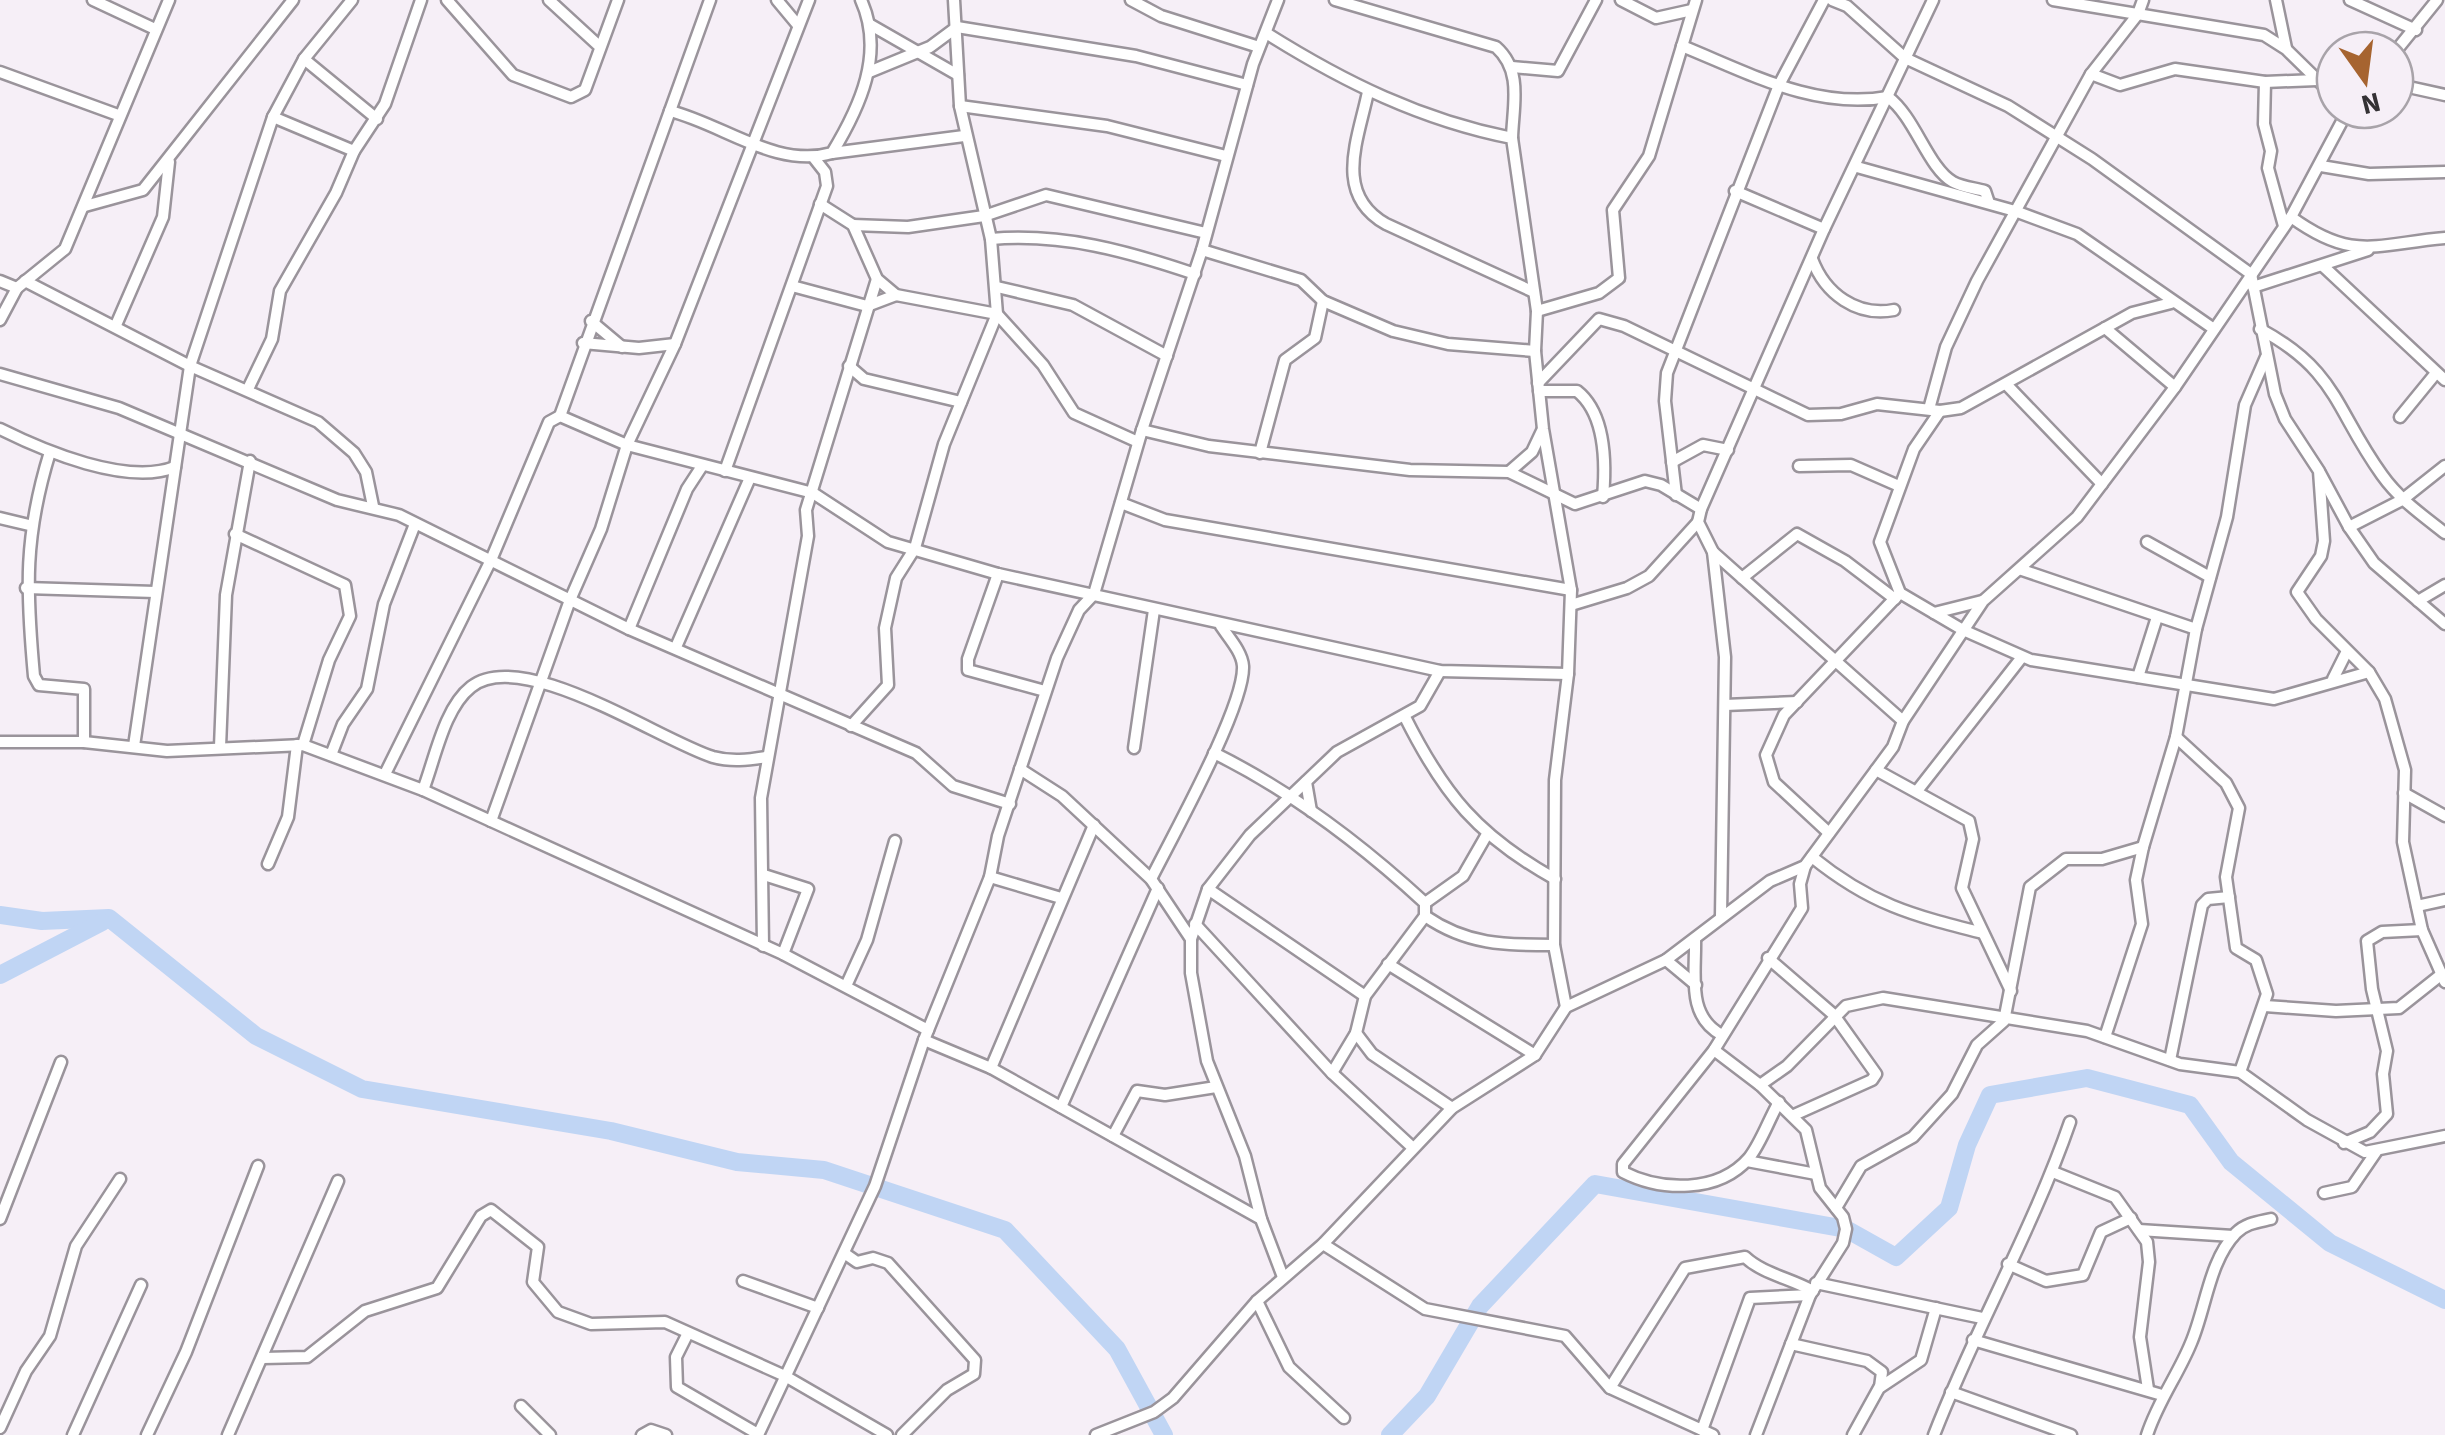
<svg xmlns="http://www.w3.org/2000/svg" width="2445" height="1435" font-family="'Source Sans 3',sans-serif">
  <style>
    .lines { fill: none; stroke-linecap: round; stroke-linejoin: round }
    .river { stroke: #c0d5f4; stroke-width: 18 }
    .street-casing { stroke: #9a949b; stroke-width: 15 }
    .street { stroke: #fff; stroke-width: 10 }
  </style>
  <rect width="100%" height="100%" fill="#f6eff7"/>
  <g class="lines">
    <g class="river">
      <path d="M 0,915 L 42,921 L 109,918 L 256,1036 L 362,1089 L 611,1131 L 737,1162 L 824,1170 L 1005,1230 L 1117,1349 L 1164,1435"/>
      <path d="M 0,975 L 102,922"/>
      <path d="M 1390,1435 L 1427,1396 L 1480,1306 L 1595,1184 L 1846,1229 L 1896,1257 L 1949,1208 L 1967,1145 L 1990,1095 L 2087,1078 L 2190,1105 L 2231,1162 L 2330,1243 L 2445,1300"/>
    </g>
    <g class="street-casing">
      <g id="street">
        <path d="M 93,0 L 155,29"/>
        <path d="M 447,0 L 513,75 L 571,97 L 585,90 L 618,0"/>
        <path d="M 549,0 L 598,45"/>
        <path d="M 777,0 L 797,24"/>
        <path d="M 1131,0 L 1161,16 L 1259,47"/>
        <path d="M 1335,0 L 1496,47 C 1523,71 1513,105 1512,138"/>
        <path d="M 1621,0 L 1656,18 L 1692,10"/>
        <path d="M 1832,0 L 1847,6 L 1905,58 L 2008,106 L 2092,159 L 2251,274 L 2275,394 L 2285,419 L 2319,471 L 2324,541 L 2321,556 L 2297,592 L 2316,619 L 2369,672 L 2385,699 L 2405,770 L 2403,842 L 2422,930 L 2445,982"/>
        <path d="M 2053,0 L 2264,35 L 2286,49 L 2335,97"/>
        <path d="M 2276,0 L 2286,48"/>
        <path d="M 2350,0 L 2416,30"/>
        <path d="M 869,24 L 958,75"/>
        <path d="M 1266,33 C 1344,82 1421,120 1512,138 L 1537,311 L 1535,351 L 1543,429 L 1571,590 L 1568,674 L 1555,780 L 1554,945 L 1566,1007"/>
        <path d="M 1682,46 C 1749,73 1815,110 1888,97 C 1915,117 1928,168 1953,182 C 1962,187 1974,188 1985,191 L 1989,203"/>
        <path d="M 2395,52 L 2437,0"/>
        <path d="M 304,59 L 377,119"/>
        <path d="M 1512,67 L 1558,71 L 1596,0"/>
        <path d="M 0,72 L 118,115"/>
        <path d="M 869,72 L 930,47 L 957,27 L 1136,56 L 1247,85"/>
        <path d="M 2091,74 L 2120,85 L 2175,69 L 2265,82 L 2317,80"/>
        <path d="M 2265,82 L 2264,124 L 2271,151 L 2268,168 L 2284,226"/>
        <path d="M 2395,84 L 2445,95"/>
        <path d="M 1368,92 C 1358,140 1333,194 1386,224 L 1534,292"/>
        <path d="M 960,106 L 1107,126 L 1226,156"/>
        <path d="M 670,111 C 723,124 776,169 832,153 C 860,107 885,53 861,0"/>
        <path d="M 273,117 L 354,151"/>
        <path d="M 832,153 L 964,136"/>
        <path d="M 2321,166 L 2369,174 L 2445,172"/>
        <path d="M 1857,167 L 2015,211 L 2077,234 L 2214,329"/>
        <path d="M 1735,191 L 1824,229"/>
        <path d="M 820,204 L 853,225 L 877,279 L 896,295 L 997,314 L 1043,365 L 1074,413 L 1138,442"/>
        <path d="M 85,206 L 143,190 L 293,0"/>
        <path d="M 2291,217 C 2353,262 2375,244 2445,238"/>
        <path d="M 853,225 L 908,227 L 984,216 L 1046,195 L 1206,233"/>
        <path d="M 991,239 C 1063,233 1127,251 1195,274"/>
        <path d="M 1202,250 L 1301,280 L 1323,301 L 1393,331 L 1448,344 L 1535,351"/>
        <path d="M 1812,259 C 1825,294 1857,317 1894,310"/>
        <path d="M 2323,266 L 2445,380"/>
        <path d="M 0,281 L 17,288"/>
        <path d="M 25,281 L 190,366 L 318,422 L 354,453 L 366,472 L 373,506"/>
        <path d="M 792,286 L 867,306 L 896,295"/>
        <path d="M 997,287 L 1073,305 L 1167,356"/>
        <path d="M 2253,287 L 2368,250"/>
        <path d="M 1537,311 L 1599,293 L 1619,278 L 1613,210 L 1649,156 L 1696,0"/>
        <path d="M 0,320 L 17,288 L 65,249 L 169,0"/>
        <path d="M 591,321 L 622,347"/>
        <path d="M 116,325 L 163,217 L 169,162"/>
        <path d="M 2105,328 L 2175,387"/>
        <path d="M 2260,329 C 2338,371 2335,410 2382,475 C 2399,499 2422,515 2445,533"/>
        <path d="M 583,343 L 639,348 L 675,344"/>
        <path d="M 849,366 L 864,379 L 961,402"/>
        <path d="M 0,374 L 119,408 L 337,500 L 399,515 L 629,629 L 916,753 L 953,786 L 1010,804"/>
        <path d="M 1538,383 L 1599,319 L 1624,326 L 1808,415 L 1841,414 L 1877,404 L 1940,411 L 1961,408 L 2132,313 L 2171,303"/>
        <path d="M 2006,384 L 2102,484"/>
        <path d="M 248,389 L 272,339 L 280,291 L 336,193 L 354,151 L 385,104 L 421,0"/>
        <path d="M 1539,391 L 1577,391 C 1606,414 1606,463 1603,497"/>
        <path d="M 1929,409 L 1946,347 L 1977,281 L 2091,74 L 2138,14 L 2143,0"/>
        <path d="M 1940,411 L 1914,449 L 1880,542 L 1900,593 L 1963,630 L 2031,660 L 2274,699 L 2369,672"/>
        <path d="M 560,416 L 710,0"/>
        <path d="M 2400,417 L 2436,373"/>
        <path d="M 0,429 C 44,451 127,486 175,467"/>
        <path d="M 1142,430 L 1209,446 L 1410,470 L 1509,472 L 1575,504 L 1645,481 L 1661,485 L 1701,509"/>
        <path d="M 50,452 C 24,536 26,589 34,676 L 39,685 L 84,689 L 84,742"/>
        <path d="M 1260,453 L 1285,360 L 1315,338 L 1323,301"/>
        <path d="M 1672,462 L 1703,445 L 1728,450"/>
        <path d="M 1799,466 L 1851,465 L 1899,486"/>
        <path d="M 725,471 L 827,186 L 825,172 L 814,158"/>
        <path d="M 1509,472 L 1532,452 L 1542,431"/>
        <path d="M 2320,473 L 2349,527 L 2374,563 L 2445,624"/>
        <path d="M 1676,495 L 1665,401 L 1667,373 L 1779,85 L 1824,0"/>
        <path d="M 1121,503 L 1165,520 L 1571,590"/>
        <path d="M 0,518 L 29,525"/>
        <path d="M 2349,527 L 2402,500 L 2445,466"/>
        <path d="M 235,534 L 345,585 L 350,616 L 329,660 L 303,745"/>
        <path d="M 2147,542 L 2210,577"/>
        <path d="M 1713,552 L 1903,721"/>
        <path d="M 2022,570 L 2196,629"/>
        <path d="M 998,574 L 968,659 L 968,670 L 1045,691"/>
        <path d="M 1742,578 L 1797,534 L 1845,561 L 1895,599"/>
        <path d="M 26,588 L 155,592"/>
        <path d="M 2418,601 L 2445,585"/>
        <path d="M 1571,605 L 1627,588 L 1649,576 L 1698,522"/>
        <path d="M 1934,613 L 1982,601"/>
        <path d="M 629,629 L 687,489 L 702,466"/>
        <path d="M 676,647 L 749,480"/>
        <path d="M 2138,677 L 2157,617"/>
        <path d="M 2333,679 L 2347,651"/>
        <path d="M 1725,705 L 1797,702"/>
        <path d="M 1405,717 C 1444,795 1478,836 1555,879"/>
        <path d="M 851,726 L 888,685 L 885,628 L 896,578 L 915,548 L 944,444 L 997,314 L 991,239 L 960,106 L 954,0"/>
        <path d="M 2176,737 L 2226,783 L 2239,808 L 2226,877 L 2236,948 L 2256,960 L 2267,994 L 2240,1072"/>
        <path d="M 0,742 L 84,742 L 167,751 L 303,745 L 423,790 L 783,954 L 928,1030"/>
        <path d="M 134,746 L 190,366 L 273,117 L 304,59 L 352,0"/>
        <path d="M 220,747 L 226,595 L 250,461"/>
        <path d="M 1134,748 L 1154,610"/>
        <path d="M 1214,753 C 1291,791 1362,845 1425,903 L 1425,916 L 1365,996 L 1356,1033 L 1332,1073"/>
        <path d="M 331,755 L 343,724 L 367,689 L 384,604 L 415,524"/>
        <path d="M 1020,769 L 1062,796 L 1151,879 L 1191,939 L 1191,973 L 1207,1061 L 1245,1156 L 1261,1219"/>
        <path d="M 1876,770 L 1969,821 L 1973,839 L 1962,888 L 2011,991"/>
        <path d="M 385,774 L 491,560 L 549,422 L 560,416 L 627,445 L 813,493 L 888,542 L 998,574 L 1440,671 L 1568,674"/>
        <path d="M 1306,782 L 1311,811"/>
        <path d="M 423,790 C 435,759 444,708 471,687 C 522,646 661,741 713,757 C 731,762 748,760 766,757"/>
        <path d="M 1917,791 L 2022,657"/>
        <path d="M 2404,793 L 2445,816"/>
        <path d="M 491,821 L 570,600 L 601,529 L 627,445 L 675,344 L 809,0"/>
        <path d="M 1829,833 L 1774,782 L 1766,755 L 1784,715 L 1900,593"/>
        <path d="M 1812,857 C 1870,904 1911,915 1983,933"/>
        <path d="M 268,864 L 288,817 L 297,745"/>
        <path d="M 764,875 L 808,889 L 783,954"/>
        <path d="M 990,877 L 1061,898"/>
        <path d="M 1151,879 C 1172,837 1245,706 1243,666 C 1242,652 1229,638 1221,626"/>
        <path d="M 1208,889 L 1365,996"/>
        <path d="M 1425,903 L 1463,876 L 1486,836"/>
        <path d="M 2417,906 L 2445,900"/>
        <path d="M 1425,916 C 1467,945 1504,945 1554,945"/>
        <path d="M 1721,916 L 1725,657 L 1713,552 L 1698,522 L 1701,509 L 1824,229 L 1933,0"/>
        <path d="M 1195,924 L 1332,1073 L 1412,1147"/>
        <path d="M 1191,939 L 1208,889 L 1250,835 L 1337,752 L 1420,706 L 1440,671"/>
        <path d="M 1695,939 C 1696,975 1686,1016 1722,1035"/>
        <path d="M 763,946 L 761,798 L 808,536 L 806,510 L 877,279"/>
        <path d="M 1768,958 L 1834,1015 L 1876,1074 L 1872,1080 L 1794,1115"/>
        <path d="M 1666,960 L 1696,985"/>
        <path d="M 1388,964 L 1535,1055"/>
        <path d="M 846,986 L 867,940 L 895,841"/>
        <path d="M 2265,1006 L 2336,1011 L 2399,1008 L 2442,974"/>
        <path d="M 1356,1033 L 1372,1054 L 1452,1108"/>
        <path d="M 2105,1037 L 2142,924 L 2136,880 L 2143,847 L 2176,737 L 2196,629 L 2227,517 L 2245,405 L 2266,357"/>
        <path d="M 924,1040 L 991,1068 L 1261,1219 L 1283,1277"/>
        <path d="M 1714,1050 L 1760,1085 L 1806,1130 L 1820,1188 L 1843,1217 L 1846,1229 L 1843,1243 L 1810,1295 L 1756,1435"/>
        <path d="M 2170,1060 L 2202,905 L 2208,899 L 2229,897"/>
        <path d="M 991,1068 L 1094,825"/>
        <path d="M 1760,1085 L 1787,1066 L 1846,1006 L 1883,998 L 2087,1031 L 2180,1064 L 2240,1072 L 2307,1120 L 2365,1152 L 2445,1136"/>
        <path d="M 1779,1102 C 1769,1119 1761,1143 1749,1158 C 1718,1194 1660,1191 1623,1172 L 1623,1164 L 1714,1050 L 1802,908 L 1800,884 L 1805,866"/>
        <path d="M 1061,1107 L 1158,888"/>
        <path d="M 1113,1136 L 1137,1091 L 1165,1095 L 1216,1087"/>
        <path d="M 2344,1143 L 2370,1132 L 2387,1114 L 2383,1074 L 2387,1051 L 2372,989 L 2367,941 L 2382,932 L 2422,930"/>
        <path d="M 1747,1161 L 1816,1174"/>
        <path d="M 2053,1172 L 2115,1197 L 2147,1242 L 2149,1262 L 2140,1337 L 2148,1389"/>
        <path d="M 2324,1193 L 2352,1187 L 2376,1152"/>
        <path d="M 1836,1208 L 1861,1166 L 1913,1137 L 1952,1094 L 1977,1045 L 2004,1021 L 2030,887 L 2066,859 L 2102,859 L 2143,847"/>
        <path d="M 0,1219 L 61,1062"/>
        <path d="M 2139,1230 L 2233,1236"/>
        <path d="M 1323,1244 L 1425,1309 L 1565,1336 L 1610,1388 L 1713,1435"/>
        <path d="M 844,1253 L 857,1262 L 873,1258 L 888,1263 L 975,1360 L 974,1374 L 947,1390 L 902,1435"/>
        <path d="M 2008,1264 L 2046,1281 L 2083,1275 L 2101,1232 L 2131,1218"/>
        <path d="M 743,1281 L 818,1308"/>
        <path d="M 1816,1283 L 1982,1318"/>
        <path d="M 1257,1301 L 1289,1367 L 1344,1418"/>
        <path d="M 688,1333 L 676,1357 L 677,1387 L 758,1434"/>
        <path d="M 1973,1340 L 2162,1395"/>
        <path d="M 1791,1344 L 1867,1361 L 1882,1372 L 1880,1387"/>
        <path d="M 263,1358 L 307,1357 L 365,1311 L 437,1288 L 481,1216 L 491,1210 L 538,1247 L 533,1282 L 558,1312 L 591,1324 L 665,1322 L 785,1376 L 887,1435"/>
        <path d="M 1610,1388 L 1685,1268 L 1745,1257 C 1763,1274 1790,1278 1813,1291"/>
        <path d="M 1951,1392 L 2071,1435"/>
        <path d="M 521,1406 L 550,1435"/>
        <path d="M 0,1428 L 26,1371 L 50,1336 L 76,1246 L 120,1179"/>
        <path d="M 1702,1430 L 1750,1298 L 1810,1295"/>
        <path d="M 73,1435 L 141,1285"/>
        <path d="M 147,1435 L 186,1352 L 258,1166"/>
        <path d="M 228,1435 L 338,1181"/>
        <path d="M 642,1435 L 651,1430 L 666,1435"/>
        <path d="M 758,1435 L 875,1186 L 924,1040 L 990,877 L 998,836 L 1057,658 L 1079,610 L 1094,594 L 1142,430 L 1202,250 L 1253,64 L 1278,0"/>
        <path d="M 1096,1435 L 1154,1412 L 1173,1398 L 1257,1301 L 1323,1244 L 1452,1108 L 1535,1055 L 1566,1007 L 1666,960 L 1770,881 L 1805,866 L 1893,747 L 1903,721 L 1983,601 L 2077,517 L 2175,387 L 2291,217 L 2348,110"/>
        <path d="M 1853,1435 L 1879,1388 L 1921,1360 L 1936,1308"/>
        <path d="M 1934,1435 C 1975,1329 2033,1229 2070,1122"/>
        <path d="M 2147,1435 C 2158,1401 2178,1375 2191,1343 C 2206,1308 2209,1261 2236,1233 C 2246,1223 2258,1222 2271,1219"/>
      </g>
    </g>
    <use href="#street" class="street"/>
  </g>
  <g transform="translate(2365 80) rotate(166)"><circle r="48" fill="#f6eff7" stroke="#a8a3a9" stroke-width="2.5"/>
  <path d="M0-8L18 38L0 25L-18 38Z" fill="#a66430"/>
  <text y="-15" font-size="28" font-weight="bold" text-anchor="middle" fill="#343134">N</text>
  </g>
</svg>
